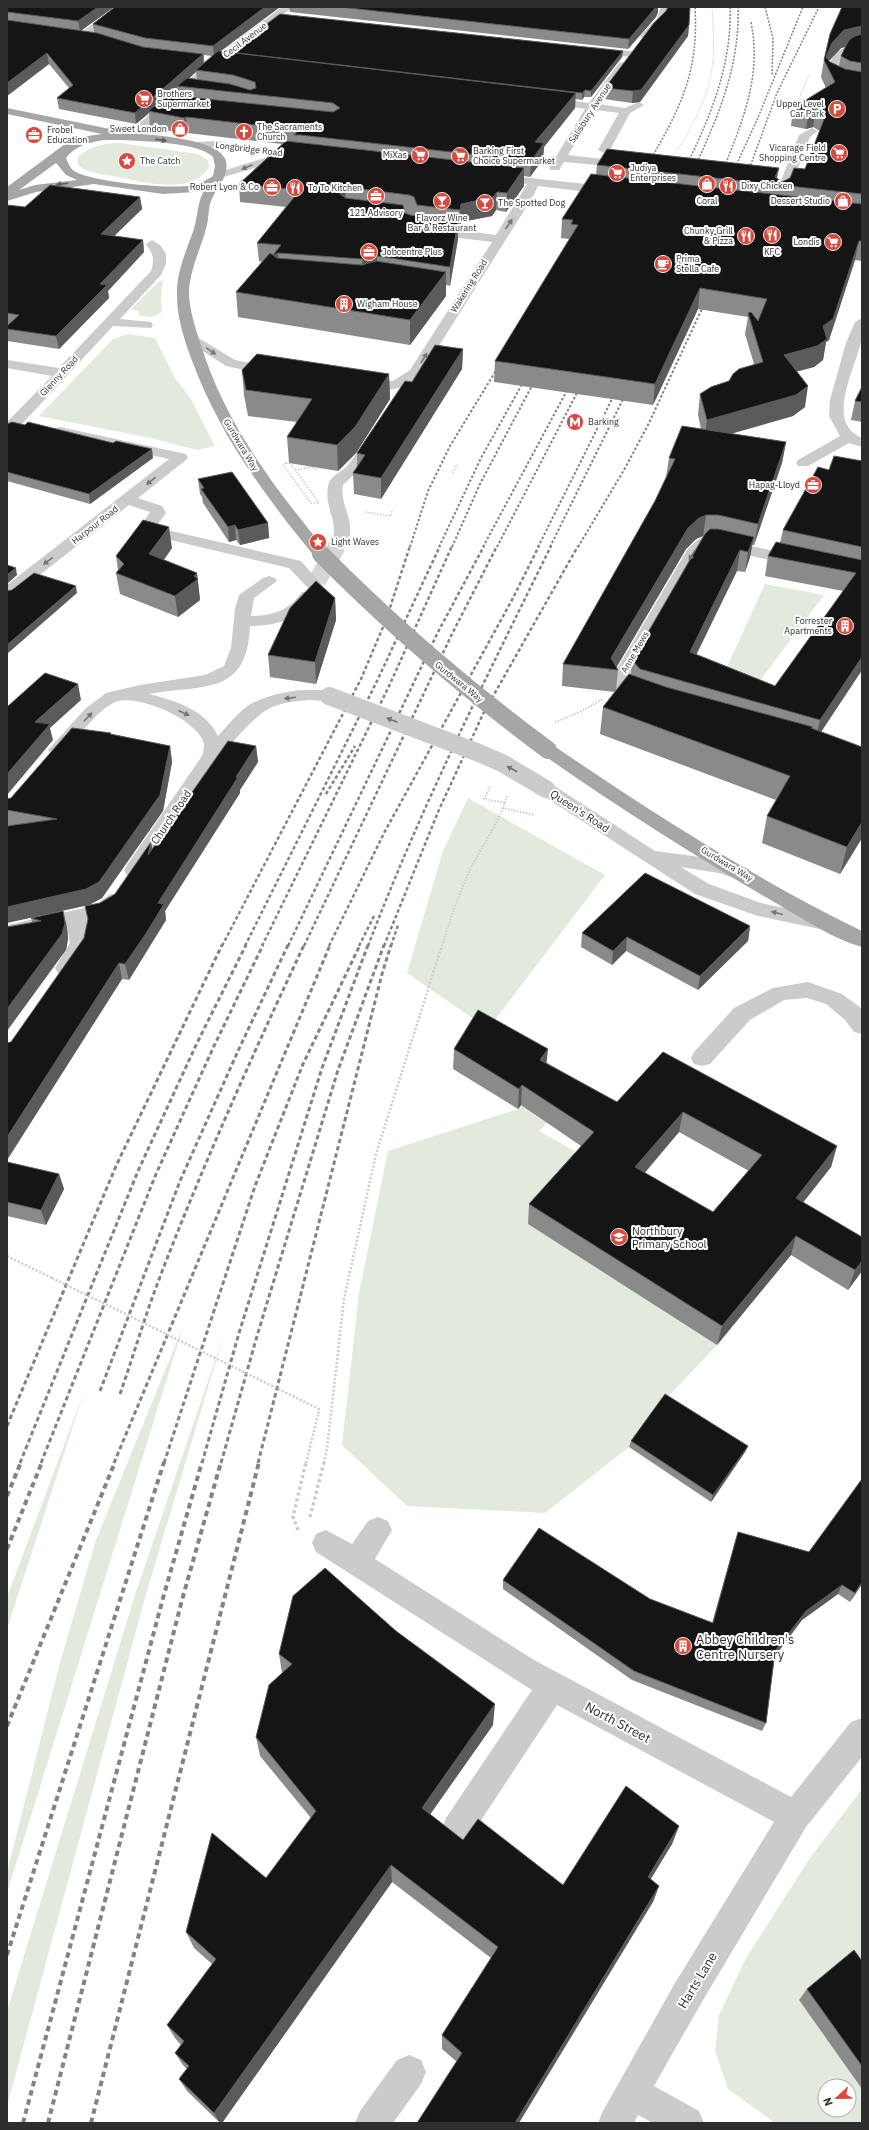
<svg xmlns="http://www.w3.org/2000/svg" width="869" height="2130" font-family="'IBM Plex Sans',sans-serif">
  <style>
    .green { fill: #e2eadd; fill-rule: evenodd }
    .lines { fill: none; stroke-linecap: round; stroke-linejoin: round }
    .minor-tunnel-far1 { stroke: #d5d5d5; stroke-width: 14; stroke-dasharray: 14 7; stroke-linecap: butt }
    .minor-tunnel { stroke: #d5d5d5; stroke-width: 18; stroke-dasharray: 18 9; stroke-linecap: butt }
    .path-far4 { stroke: #cbcbcb; stroke-width: 1; stroke-dasharray: 1 1; stroke-linecap: butt }
    .path-far3 { stroke: #cbcbcb; stroke-width: 1.5; stroke-dasharray: 1.5 1.5; stroke-linecap: butt }
    .path-far2 { stroke: #cbcbcb; stroke-width: 2; stroke-dasharray: 1.5 1.5; stroke-linecap: butt }
    .path-far1 { stroke: #cbcbcb; stroke-width: 2.5; stroke-dasharray: 2 2; stroke-linecap: butt }
    .path { stroke: #cbcbcb; stroke-width: 3.5; stroke-dasharray: 3 3; stroke-linecap: butt }
    .minor { fill: #cbcbcb; fill-rule: evenodd }
    .major { fill: #a6a6a6; fill-rule: evenodd }
    .rail-far4 { stroke: #838383; stroke-width: 1.5; stroke-dasharray: 2 1.5; stroke-linecap: butt }
    .rail-far3 { stroke: #838383; stroke-width: 2; stroke-dasharray: 2.5 2; stroke-linecap: butt }
    .rail-far2 { stroke: #838383; stroke-width: 2.5; stroke-dasharray: 3.5 2.5; stroke-linecap: butt }
    .rail-far1 { stroke: #838383; stroke-width: 3; stroke-dasharray: 4.5 3; stroke-linecap: butt }
    .rail { stroke: #838383; stroke-width: 4; stroke-dasharray: 5.5 4; stroke-linecap: butt }
    .path-bridge { stroke: #cbcbcb; stroke-width: 2.5; stroke-dasharray: 2 2; stroke-linecap: butt }
    .minor-bridge { stroke: #cbcbcb; stroke-width: 18 }
    .major-bridge { stroke: #a6a6a6; stroke-width: 18 }
    .wall { fill: #8a8a8a; fill-rule: evenodd }
    .shaded-wall { fill: #5b5b5b }
    .building { fill: #151515; stroke: #5b5b5b; fill-rule: evenodd }
    .oneway { fill: #5e5e5e }
    .oneway2 { fill: #757575 }
    .labels { text-anchor: middle; stroke-width: 4; stroke-linejoin: round; paint-order: stroke }
    .far-street-label { font-size: 9px; fill: #2e2e2e; stroke: #fff }
    .far-poi-label { font-size: 9px; fill: #2e2e2e; stroke: #fff; text-anchor: start }
    .street-label { font-size: 11px; fill: #2e2e2e; stroke: #fff }
    .poi-label { font-size: 11px; fill: #2e2e2e; stroke: #fff; text-anchor: start }
    .near-poi-label { font-size: 13px; fill: #2e2e2e; stroke: #fff; text-anchor: start }
    .near-street-label { font-size: 13px; fill: #2e2e2e; stroke: #fff }
  </style>
  <rect width="100%" height="100%" fill="#fff"/>
  <g class="green">
    <path d="M 120,143 L 198,154 L 208,160 L 209,167 C 191,196 144,182 117,177 C 105,174 85,174 77,163 L 78,157 C 89,146 105,143 120,143 Z"/>
    <path d="M 159,281 L 163,281 L 161,297 L 162,312 L 153,317 L 140,316 L 138,311 L 131,309 Z"/>
    <path d="M 128,334 L 155,338 L 175,378 L 191,399 L 215,446 L 197,450 L 151,438 L 39,416 L 113,339 Z"/>
    <path d="M 765,584 L 824,595 L 750,694 L 720,682 Z"/>
    <path d="M 468,798 L 605,875 L 488,1029 L 407,973 L 443,851 Z"/>
    <path d="M 546,1069 L 567,1102 L 539,1131 L 587,1158 L 717,1345 L 664,1401 L 629,1447 L 545,1513 L 407,1506 L 342,1445 L 359,1293 L 388,1151 L 518,1109 Z"/>
    <path d="M 184,1324 L 7,1893 L 7,1872 L 61,1659 L 96,1540 Z"/>
    <path d="M 225,1331 L 146,1594 L 7,2106 L 7,2011 L 136,1592 Z"/>
    <path d="M 85,1389 L 7,1629 L 7,1597 Z"/>
    <path d="M 862,1789 L 862,1986 L 799,2000 L 862,2089 L 862,2123 L 775,2123 L 728,2089 L 715,2051 L 719,2015 L 746,1958 L 810,1858 ZM 825,2086 L 849,2086 L 849,2110 L 825,2110 Z"/>
  </g>
  <g class="lines">
    <path class="minor-tunnel-far1" d="M 337,547 L 340,542"/>
    <path class="minor-tunnel" d="M 317,581 L 337,546"/>
    <g class="path-far4">
      <path d="M 796,107 L 809,74"/>
      <path d="M 671,158 C 679,148 685,138 691,127 C 716,81 715,57 712,7"/>
    </g>
    <g class="path-far3">
      <path d="M 286,463 L 291,464 L 319,503 L 311,503 L 283,465 Z"/>
      <path d="M 295,470 L 311,467 L 317,470"/>
      <path d="M 453,473 L 457,464"/>
      <path d="M 365,512 L 391,516 L 392,511"/>
    </g>
    <g class="path-far2">
      <path d="M 555,722 L 580,712 L 603,699"/>
      <path d="M 490,787 L 484,799 L 505,803"/>
      <path d="M 507,796 L 503,808 L 535,815"/>
      <path d="M 442,946 C 450,920 459,893 471,868 C 481,848 494,829 503,808"/>
    </g>
    <g class="path-far1">
      <path d="M 7,1256 L 52,1278"/>
      <path d="M 306,1463 L 318,1415"/>
      <path d="M 324,1463 L 327,1449 L 344,1299 L 376,1154 L 442,945"/>
    </g>
    <g class="path">
      <path d="M 310,1517 L 324,1462"/>
      <path d="M 298,1530 L 293,1517 L 306,1462"/>
    </g>
    <g class="minor">
      <path d="M 117,7 L 128,7 L 85,39 L 77,39 L 77,35 Z"/>
      <path d="M 282,7 L 293,7 L 221,63 L 135,138 L 127,138 L 125,136 L 127,134 L 213,59 Z"/>
      <path d="M 661,7 L 671,7 L 664,21 L 649,38 L 641,38 L 640,36 L 657,18 Z"/>
      <path d="M 862,44 L 862,50 C 845,51 841,59 836,74 L 846,80 L 862,83 L 862,89 C 850,87 833,85 825,75 C 833,53 838,46 862,44 Z"/>
      <path d="M 593,47 L 631,51 L 636,54 L 631,57 L 589,52 L 589,48 Z"/>
      <path d="M 623,62 L 628,65 L 599,104 L 625,108 L 639,102 L 644,105 L 630,113 L 610,150 L 604,153 L 598,150 L 619,113 L 595,110 L 568,155 L 628,162 L 634,165 L 628,168 L 564,162 L 559,170 L 551,170 L 549,168 L 585,109 L 547,103 L 542,100 L 547,97 L 589,103 L 619,63 Z"/>
      <path d="M 812,128 L 818,131 L 810,137 L 782,208 L 776,212 L 772,211 L 770,208 L 799,135 Z"/>
      <path d="M 217,141 L 303,153 L 309,156 L 303,159 L 287,157 L 285,159 L 220,178 L 216,177 L 214,175 L 216,173 L 274,155 L 217,147 L 197,148 L 191,145 L 197,142 Z"/>
      <path d="M 494,174 L 613,187 L 619,191 L 613,195 L 538,186 L 532,198 L 420,376 C 402,392 378,393 355,387 L 353,384 L 355,381 L 393,381 L 410,370 L 492,242 L 428,234 L 422,230 L 428,226 L 496,235 L 527,184 L 490,179 L 488,177 L 490,175 Z"/>
      <path d="M 152,240 L 160,245 L 166,254 L 166,264 L 161,275 L 120,319 L 151,322 L 153,325 L 151,328 L 113,326 L 21,425 L 12,432 L 7,433 L 7,422 L 52,376 L 7,368 L 7,360 L 59,368 L 151,271 C 155,258 153,254 146,244 Z"/>
      <path d="M 862,318 C 862,324 863,331 862,337 C 858,365 823,421 862,438 L 862,447 L 849,443 L 808,466 L 798,466 L 796,463 L 798,460 L 840,436 L 829,416 L 830,400 L 846,343 L 855,322 Z"/>
      <path d="M 192,334 L 235,360 L 279,369 L 281,372 L 274,376 L 226,366 L 187,341 L 185,338 L 187,335 Z"/>
      <path d="M 60,427 L 186,454 L 188,457 L 186,460 L 138,498 L 162,506 L 166,513 L 157,525 L 158,528 L 301,561 L 323,586 L 321,589 L 309,589 L 289,568 L 145,534 L 141,525 L 150,512 L 129,505 L 13,596 L 7,598 L 7,585 L 169,459 L 55,434 L 53,431 L 55,428 Z"/>
      <path d="M 374,433 L 379,434 L 381,437 L 361,468 L 343,485 C 339,506 359,526 346,545 L 334,545 L 332,542 C 339,520 324,508 328,487 C 329,476 339,474 346,467 C 355,458 361,445 369,434 Z"/>
      <path d="M 703,538 L 715,538 L 798,556 L 804,558 L 806,561 L 804,564 L 798,566 L 715,548 L 707,548 L 701,553 L 628,681 L 637,691 L 652,696 L 655,700 L 652,704 C 634,708 620,695 610,681 L 687,550 L 697,540 Z"/>
      <path d="M 269,576 L 275,578 L 277,581 L 254,598 L 251,616 C 273,616 289,610 302,592 L 314,592 L 316,596 C 300,619 277,626 250,626 C 247,697 203,684 149,694 C 174,700 206,710 218,736 C 227,726 236,715 246,707 C 267,692 311,686 335,692 L 338,696 L 335,700 C 326,702 317,700 308,700 C 298,701 285,702 275,706 C 237,718 166,837 141,875 L 134,877 L 127,875 L 124,870 L 127,865 L 202,756 C 203,753 204,748 204,744 C 199,720 137,693 115,702 C 97,710 77,739 63,754 L 57,756 L 51,754 L 48,750 L 85,709 L 106,693 L 140,685 L 205,675 L 224,666 L 231,648 L 235,609 L 239,595 L 263,578 Z"/>
      <path d="M 546,783 L 553,785 L 655,851 L 722,860 L 749,869 L 752,874 L 749,879 L 742,881 L 719,873 L 681,867 L 709,884 L 761,903 L 836,919 L 839,924 L 836,929 L 829,931 L 758,916 L 695,894 L 539,793 L 537,789 L 539,785 Z"/>
      <path d="M 112,894 L 119,896 L 122,901 L 112,914 L 87,921 L 90,943 L 72,973 L 65,975 L 58,973 L 55,968 L 70,943 L 67,926 L 7,939 L 7,925 L 93,906 C 101,903 104,896 112,894 Z"/>
      <path d="M 808,982 L 842,994 L 861,1008 L 862,1034 L 854,1032 L 845,1020 L 826,1004 L 807,998 L 784,1000 L 750,1020 L 710,1064 L 702,1066 L 694,1064 L 691,1058 L 694,1052 L 734,1008 L 773,988 Z"/>
      <path d="M 378,1517 L 388,1521 L 392,1530 L 375,1559 L 534,1660 L 791,1797 L 851,1722 L 862,1718 L 862,1757 L 806,1827 L 699,2007 L 654,2086 L 699,2111 L 704,2123 L 653,2123 L 638,2115 L 634,2123 L 598,2123 L 603,2111 L 675,1983 L 774,1822 L 557,1705 L 468,1840 L 457,1844 L 446,1840 L 442,1829 L 446,1818 L 532,1690 L 316,1552 L 312,1543 L 316,1534 L 326,1530 L 352,1544 L 368,1521 Z"/>
      <path d="M 409,2055 L 421,2060 L 426,2072 L 421,2084 L 393,2123 L 355,2123 L 360,2111 L 397,2060 Z"/>
    </g>
    <g class="major">
      <path d="M 7,108 L 110,129 L 114,130 L 115,133 C 137,133 213,137 224,157 C 227,161 227,166 226,171 C 224,182 215,190 211,201 C 208,209 209,217 207,225 C 201,249 189,270 189,295 C 190,311 195,327 200,342 C 224,422 274,488 327,551 L 329,554 L 327,557 L 315,557 C 265,496 218,433 191,358 C 184,339 177,317 177,296 C 176,273 186,251 194,229 C 198,215 197,202 205,189 L 194,192 L 163,194 L 94,184 L 36,192 L 7,201 L 7,187 L 65,144 L 81,137 L 102,134 L 7,114 ZM 104,140 C 127,140 199,141 213,157 L 215,166 L 213,176 C 207,180 201,183 193,185 C 173,190 91,182 74,171 C 70,168 68,163 66,158 C 76,145 88,143 104,140 ZM 56,163 L 66,175 L 77,180 L 35,185 L 19,190 Z"/>
      <path d="M 548,744 L 554,746 C 653,813 755,879 862,931 L 862,947 C 830,938 792,912 762,895 C 687,851 613,804 542,754 L 539,750 L 542,746 Z"/>
    </g>
    <g class="rail-far4">
      <path d="M 765,7 L 773,38 L 772,76"/>
      <path d="M 648,164 C 680,109 699,73 695,7"/>
      <path d="M 685,169 C 710,117 732,66 730,7"/>
      <path d="M 694,169 C 718,117 740,66 738,7"/>
      <path d="M 722,173 C 742,122 762,78 751,22"/>
      <path d="M 732,174 L 757,120 L 803,7"/>
      <path d="M 747,175 L 777,93 L 819,7"/>
    </g>
    <g class="rail-far3">
      <path d="M 410,547 L 428,491 L 450,446 L 500,364"/>
      <path d="M 439,547 L 481,458 L 526,377"/>
      <path d="M 452,547 L 480,484 L 536,378"/>
      <path d="M 483,547 L 571,383"/>
      <path d="M 497,547 L 581,385"/>
      <path d="M 538,547 L 617,389"/>
      <path d="M 550,547 L 627,391"/>
      <path d="M 578,547 L 624,470 L 649,423 L 706,300"/>
    </g>
    <g class="rail-far2">
      <path d="M 326,794 L 355,746"/>
      <path d="M 222,946 L 361,679 L 386,620 L 410,546"/>
      <path d="M 245,946 L 377,681 L 440,546"/>
      <path d="M 262,946 L 390,684 L 452,546"/>
      <path d="M 288,946 L 438,632 L 484,546"/>
      <path d="M 304,946 L 452,634 L 497,546"/>
      <path d="M 329,946 L 384,833 L 513,598 L 539,546"/>
      <path d="M 359,946 L 374,916"/>
      <path d="M 368,946 C 420,809 486,678 551,546"/>
      <path d="M 384,946 L 438,812 L 483,714 L 578,546"/>
      <path d="M 391,946 L 398,925"/>
    </g>
    <g class="rail-far1">
      <path d="M 100,1391 L 180,1181 L 238,1051 L 288,945"/>
      <path d="M 120,1394 C 133,1357 144,1319 158,1282 C 202,1167 252,1056 304,945"/>
      <path d="M 7,1426 L 116,1166 L 222,945"/>
      <path d="M 20,1463 L 138,1171 L 197,1043 L 246,945"/>
      <path d="M 41,1463 L 156,1174 L 214,1046 L 263,945"/>
      <path d="M 114,1463 L 330,945"/>
      <path d="M 164,1463 L 255,1186 L 303,1064 L 360,945"/>
      <path d="M 202,1463 L 239,1333 L 322,1068 L 368,945"/>
      <path d="M 221,1463 L 257,1336 L 338,1070 L 384,945"/>
      <path d="M 258,1463 L 382,974 L 391,945"/>
    </g>
    <g class="rail">
      <path d="M 7,1496 L 21,1462"/>
      <path d="M 7,1549 L 42,1462"/>
      <path d="M 7,1726 L 115,1462"/>
      <path d="M 7,1955 L 164,1462"/>
      <path d="M 23,2123 L 163,1598 L 202,1462"/>
      <path d="M 48,2123 L 182,1600 L 221,1462"/>
      <path d="M 91,2123 L 259,1462"/>
    </g>
    <path class="path-bridge" d="M 52,1278 L 319,1409 L 318,1415"/>
    <path class="minor-bridge" d="M 329,696 L 479,753 L 502,763 L 546,789"/>
    <path class="major-bridge" d="M 321,554 C 392,626 467,690 548,750"/>
  </g>
  <g class="wall">
    <path d="M 7,7 L 114,7 L 81,31 L 94,32 L 93,24 L 115,7 L 280,7 L 220,52 L 229,53 L 229,52 L 623,51 L 622,57 L 591,97 L 584,97 L 582,100 L 575,99 L 575,108 L 544,147 L 543,159 L 530,177 L 524,176 L 524,186 L 506,212 L 496,210 L 492,216 L 461,222 L 460,229 L 458,229 L 458,239 L 450,286 L 446,285 L 446,296 L 410,345 L 238,317 L 236,292 L 262,262 L 259,261 L 257,243 L 286,207 L 240,202 L 239,184 L 282,144 L 187,133 L 185,134 L 150,127 L 149,113 L 136,124 L 59,109 L 57,98 L 69,88 L 49,64 L 7,96 ZM 204,55 L 212,56 L 204,63 ZM 196,72 L 197,79 L 189,78 ZM 177,89 L 178,96 L 170,95 Z"/>
    <path d="M 289,7 L 658,7 L 658,12 L 656,17 L 628,49 L 290,12 Z"/>
    <path d="M 862,7 L 862,261 L 855,260 L 829,340 L 826,342 L 823,360 L 814,367 L 797,371 L 805,407 L 793,416 L 731,434 L 786,442 L 782,463 L 754,545 L 752,545 L 750,557 L 745,572 L 737,571 L 696,654 L 775,686 L 843,591 L 765,576 L 768,556 L 780,543 L 783,530 L 829,470 L 862,461 L 862,670 L 821,732 L 862,838 L 840,874 L 762,843 L 767,816 L 776,800 L 600,734 L 603,707 L 615,692 L 562,686 L 563,664 L 655,501 L 666,477 L 669,458 L 701,429 L 698,415 L 700,394 L 729,381 L 754,364 L 745,334 L 748,317 L 698,309 L 653,405 L 494,382 L 495,361 L 569,239 L 561,238 L 562,219 L 596,175 L 597,165 L 777,179 L 782,182 L 805,169 L 820,131 L 813,127 L 806,129 L 791,126 L 793,108 L 826,88 L 821,77 L 824,60 ZM 845,47 L 841,56 L 839,66 L 830,62 L 829,61 L 841,48 ZM 703,536 L 632,660 L 631,674 L 616,690 L 618,670 L 616,667 L 686,549 L 696,539 Z"/>
    <path d="M 689,25 L 688,36 L 640,102 L 632,103 L 604,99 L 605,88 Z"/>
    <path d="M 140,197 L 142,209 L 114,236 L 143,240 L 144,252 L 108,291 L 109,298 L 59,349 L 7,341 L 7,205 L 25,207 Z"/>
    <path d="M 463,349 L 462,369 L 381,499 L 354,494 L 353,473 L 357,467 L 357,453 L 412,382 Z"/>
    <path d="M 242,370 L 389,374 L 390,399 L 356,453 L 338,471 L 289,463 L 287,437 L 297,422 L 248,416 L 244,395 Z"/>
    <path d="M 862,387 L 862,422 L 851,420 L 855,401 Z"/>
    <path d="M 7,424 L 153,458 L 90,504 L 7,481 Z"/>
    <path d="M 198,479 L 268,523 L 269,538 L 240,545 L 236,540 L 229,542 L 203,503 L 202,497 L 200,494 Z"/>
    <path d="M 172,548 L 164,560 L 197,573 L 200,600 L 178,617 L 120,594 L 116,573 L 118,570 L 116,556 Z"/>
    <path d="M 335,598 L 336,620 L 316,684 L 270,677 L 268,655 Z"/>
    <path d="M 111,733 L 111,734 L 170,746 L 172,762 L 163,811 L 102,898 L 89,905 L 9,825 L 7,825 L 7,799 L 11,798 Z"/>
    <path d="M 256,746 L 258,762 L 240,790 L 240,793 L 165,911 L 166,920 L 129,980 L 122,979 L 7,1160 L 7,1043 L 11,1042 L 84,938 L 100,903 L 115,894 L 151,842 L 152,849 Z"/>
    <path d="M 31,918 L 67,927 L 68,939 L 66,950 L 32,922 Z"/>
    <path d="M 750,926 L 748,941 L 698,990 L 626,951 L 612,965 L 581,947 L 582,933 Z"/>
    <path d="M 454,1049 L 547,1063 L 617,1102 L 663,1052 L 837,1146 L 831,1167 L 803,1202 L 862,1271 L 848,1290 L 791,1255 L 717,1345 L 528,1224 L 529,1204 L 581,1146 L 521,1105 L 518,1109 L 453,1069 ZM 679,1132 L 749,1171 L 713,1212 L 645,1173 Z"/>
    <path d="M 7,1162 L 59,1174 L 64,1189 L 46,1225 L 7,1216 Z"/>
    <path d="M 631,1441 L 748,1446 L 745,1452 L 711,1502 L 629,1447 Z"/>
    <path d="M 862,1479 L 862,1584 L 850,1602 L 838,1594 L 802,1620 L 775,1656 L 766,1723 L 762,1731 L 632,1680 L 503,1589 L 503,1580 L 650,1599 L 712,1623 L 738,1532 L 809,1552 Z"/>
    <path d="M 279,1654 L 493,1725 L 430,1814 L 463,1840 L 563,1885 L 679,1826 L 672,1844 L 651,1879 L 659,1886 L 653,1902 L 457,2062 L 442,2049 L 442,2035 L 491,1958 L 392,1882 L 222,2123 L 220,2123 L 187,2091 L 179,2079 L 187,2069 L 183,2065 L 175,2053 L 181,2045 L 175,2038 L 167,2025 L 212,1964 L 194,1948 L 186,1932 L 266,1878 L 311,1818 L 260,1756 L 256,1737 L 282,1673 Z"/>
    <path d="M 862,1961 L 862,2089 L 799,2000 L 807,1989 Z"/>
  </g>
  <g class="shaded-wall">
    <path d="M 98,7 L 114,7 L 80,31 L 78,21 Z"/>
    <path d="M 265,7 L 280,7 L 214,56 L 213,46 Z"/>
    <path d="M 656,7 L 658,7 L 658,12 L 656,17 L 628,49 L 629,39 Z"/>
    <path d="M 689,25 L 688,36 L 640,102 L 632,103 L 633,91 Z"/>
    <path d="M 862,26 L 862,43 L 841,48 L 830,60 L 826,57 L 832,43 L 844,30 Z"/>
    <path d="M 623,51 L 622,57 L 591,97 L 591,91 Z"/>
    <path d="M 47,53 L 49,64 L 7,96 L 7,83 Z"/>
    <path d="M 203,54 L 204,65 L 196,70 L 196,72 L 180,87 L 177,86 L 177,89 L 151,112 L 148,111 L 149,113 L 136,124 L 135,113 Z"/>
    <path d="M 585,90 L 584,97 L 582,100 L 582,93 Z"/>
    <path d="M 576,93 L 575,108 L 544,147 L 543,159 L 530,177 L 531,161 L 535,142 Z"/>
    <path d="M 816,108 L 813,127 L 806,129 L 809,111 Z"/>
    <path d="M 186,117 L 187,133 L 185,134 L 184,118 Z"/>
    <path d="M 524,168 L 524,186 L 506,212 L 507,193 Z"/>
    <path d="M 779,168 L 776,184 L 775,177 Z"/>
    <path d="M 345,187 L 346,206 L 338,192 Z"/>
    <path d="M 497,192 L 496,210 L 492,216 L 461,222 L 460,229 L 460,210 L 461,204 Z"/>
    <path d="M 140,197 L 142,209 L 103,247 L 101,234 Z"/>
    <path d="M 458,221 L 458,239 L 450,286 L 450,267 Z"/>
    <path d="M 143,240 L 144,252 L 108,291 L 109,298 L 59,349 L 56,336 L 100,284 Z"/>
    <path d="M 859,241 L 855,260 L 829,340 L 826,342 L 823,360 L 814,367 L 781,376 L 784,355 L 823,326 Z"/>
    <path d="M 278,253 L 279,272 L 273,255 Z"/>
    <path d="M 377,256 L 377,275 L 363,278 L 362,259 Z"/>
    <path d="M 446,272 L 446,296 L 410,345 L 410,320 Z"/>
    <path d="M 700,288 L 698,309 L 653,405 L 655,384 Z"/>
    <path d="M 463,349 L 462,369 L 381,499 L 381,478 Z"/>
    <path d="M 389,374 L 390,399 L 356,453 L 338,471 L 337,445 Z"/>
    <path d="M 808,386 L 805,407 L 793,416 L 704,441 L 707,420 Z"/>
    <path d="M 786,442 L 782,463 L 754,545 L 758,524 Z"/>
    <path d="M 152,449 L 153,458 L 90,504 L 89,494 Z"/>
    <path d="M 706,515 L 703,536 L 696,539 L 686,549 L 615,670 L 611,658 L 688,528 L 699,518 Z"/>
    <path d="M 268,523 L 269,538 L 240,545 L 238,530 Z"/>
    <path d="M 235,525 L 236,540 L 229,542 L 228,527 Z"/>
    <path d="M 169,527 L 172,548 L 152,576 L 149,554 Z"/>
    <path d="M 754,537 L 750,557 L 745,572 L 748,552 Z"/>
    <path d="M 740,550 L 737,571 L 688,672 L 690,652 Z"/>
    <path d="M 16,568 L 17,575 L 7,584 L 7,575 Z"/>
    <path d="M 197,573 L 200,600 L 178,617 L 175,596 Z"/>
    <path d="M 76,586 L 77,593 L 7,654 L 7,645 Z"/>
    <path d="M 335,598 L 336,620 L 316,684 L 315,662 Z"/>
    <path d="M 862,657 L 862,670 L 815,741 L 820,720 Z"/>
    <path d="M 78,684 L 81,700 L 50,728 L 53,740 L 7,795 L 7,774 L 35,722 Z"/>
    <path d="M 170,746 L 172,762 L 163,811 L 102,898 L 89,905 L 7,923 L 7,907 Z"/>
    <path d="M 256,746 L 258,762 L 240,790 L 240,793 L 165,911 L 166,920 L 129,980 L 125,964 L 158,903 Z"/>
    <path d="M 862,822 L 862,838 L 840,874 L 847,847 Z"/>
    <path d="M 151,842 L 154,858 L 148,855 Z"/>
    <path d="M 63,911 L 67,927 L 68,939 L 66,950 L 7,1031 L 7,1009 Z"/>
    <path d="M 750,926 L 748,941 L 698,990 L 700,976 Z"/>
    <path d="M 627,937 L 626,951 L 612,965 L 613,951 Z"/>
    <path d="M 119,963 L 122,979 L 7,1160 L 7,1137 Z"/>
    <path d="M 548,1049 L 546,1069 L 540,1060 Z"/>
    <path d="M 522,1085 L 521,1105 L 518,1109 L 519,1089 Z"/>
    <path d="M 683,1112 L 679,1132 L 632,1187 L 635,1167 Z"/>
    <path d="M 837,1146 L 831,1167 L 791,1218 L 796,1198 Z"/>
    <path d="M 59,1174 L 64,1189 L 46,1225 L 41,1210 Z"/>
    <path d="M 796,1236 L 791,1255 L 717,1345 L 722,1326 Z"/>
    <path d="M 862,1261 L 862,1271 L 848,1290 L 855,1270 Z"/>
    <path d="M 748,1446 L 745,1452 L 711,1502 L 713,1495 Z"/>
    <path d="M 862,1582 L 862,1584 L 850,1602 L 855,1593 Z"/>
    <path d="M 842,1585 L 838,1594 L 802,1620 L 772,1660 L 775,1651 L 806,1611 Z"/>
    <path d="M 495,1704 L 493,1725 L 422,1826 L 422,1808 Z"/>
    <path d="M 679,1826 L 672,1844 L 642,1893 L 648,1877 Z"/>
    <path d="M 391,1865 L 392,1882 L 222,2123 L 220,2123 L 214,2113 Z"/>
    <path d="M 659,1886 L 653,1902 L 519,2123 L 515,2123 Z"/>
  </g>
  <g class="building">
    <path d="M 7,7 L 98,7 L 78,21 L 7,12 Z"/>
    <path d="M 115,7 L 265,7 L 213,46 L 145,38 L 93,24 Z"/>
    <path d="M 340,7 L 656,7 L 629,39 Z"/>
    <path d="M 668,7 L 690,7 L 689,25 L 641,90 L 633,91 L 605,88 L 654,23 L 666,11 Z"/>
    <path d="M 842,7 L 862,7 L 862,26 L 844,30 L 832,43 L 826,57 L 830,62 L 845,69 L 862,72 L 862,194 L 597,165 L 607,149 L 779,168 L 775,177 L 782,182 L 790,178 L 794,168 L 805,169 L 826,114 L 816,108 L 809,111 L 793,108 L 835,82 L 824,60 L 830,34 Z"/>
    <path d="M 280,14 L 623,51 L 591,91 L 585,90 L 582,93 L 229,52 Z"/>
    <path d="M 7,20 L 97,33 L 143,47 L 203,54 L 135,113 L 57,98 L 73,85 L 47,53 L 7,83 Z"/>
    <path d="M 862,34 L 862,63 L 850,61 L 841,56 L 849,40 L 855,36 Z"/>
    <path d="M 218,51 L 576,93 L 535,142 L 544,143 L 531,161 L 300,135 L 294,135 L 299,130 L 186,117 L 184,118 L 148,111 L 168,95 L 333,112 L 340,108 L 333,103 L 177,86 L 187,78 L 230,84 L 250,90 L 256,88 L 255,82 L 233,75 L 196,70 Z"/>
    <path d="M 286,141 L 524,168 L 507,193 L 497,192 L 493,197 L 461,204 L 460,210 L 417,205 L 414,197 L 409,195 L 345,187 L 338,192 L 345,198 L 403,205 L 405,213 L 410,215 L 458,221 L 450,267 L 377,256 L 362,259 L 278,253 L 273,255 L 281,245 L 257,243 L 300,190 L 239,184 Z"/>
    <path d="M 591,174 L 862,204 L 862,241 L 859,241 L 833,319 L 823,326 L 827,339 L 817,346 L 784,355 L 808,386 L 796,395 L 707,420 L 700,394 L 711,387 L 729,381 L 733,374 L 739,369 L 763,362 L 748,313 L 751,312 L 758,321 L 767,299 L 700,288 L 655,384 L 495,361 L 578,225 L 571,224 L 573,220 L 562,219 Z"/>
    <path d="M 50,185 L 140,197 L 101,234 L 143,240 L 100,284 L 107,285 L 56,336 L 7,329 L 7,326 L 19,315 L 7,313 L 7,205 L 25,207 Z"/>
    <path d="M 270,253 L 277,258 L 362,265 L 376,261 L 446,272 L 410,320 L 236,292 Z"/>
    <path d="M 435,345 L 463,349 L 381,478 L 353,473 L 365,455 L 357,453 L 405,381 L 412,382 Z"/>
    <path d="M 257,354 L 389,374 L 355,427 L 337,445 L 287,437 L 312,399 L 246,390 L 242,370 Z"/>
    <path d="M 862,387 L 862,402 L 855,401 Z"/>
    <path d="M 12,422 L 25,425 L 28,422 L 113,443 L 116,441 L 152,449 L 89,494 L 7,472 L 7,424 Z"/>
    <path d="M 682,426 L 786,442 L 758,524 L 718,515 L 706,515 L 699,518 L 688,528 L 611,658 L 618,670 L 563,664 L 655,501 L 675,459 L 669,458 Z"/>
    <path d="M 834,456 L 862,461 L 862,547 L 783,530 L 818,467 L 829,470 Z"/>
    <path d="M 232,472 L 268,523 L 238,530 L 235,525 L 228,527 L 201,489 L 204,488 L 198,479 Z"/>
    <path d="M 143,520 L 169,527 L 149,554 L 197,573 L 194,576 L 198,579 L 175,596 L 116,573 L 124,564 L 116,556 Z"/>
    <path d="M 710,529 L 718,529 L 754,537 L 748,552 L 740,550 L 690,652 L 775,686 L 856,573 L 768,556 L 776,542 L 862,560 L 862,657 L 820,720 L 640,669 L 632,660 L 705,534 Z"/>
    <path d="M 7,565 L 16,568 L 7,575 Z"/>
    <path d="M 34,573 L 76,586 L 7,645 L 7,591 L 12,590 Z"/>
    <path d="M 316,581 L 335,598 L 315,662 L 268,655 L 290,608 Z"/>
    <path d="M 45,673 L 78,684 L 35,722 L 50,724 L 7,774 L 7,707 Z"/>
    <path d="M 629,674 L 666,687 L 813,727 L 811,728 L 862,747 L 862,822 L 847,847 L 767,816 L 790,776 L 603,707 Z"/>
    <path d="M 72,728 L 111,733 L 110,734 L 170,746 L 160,795 L 99,882 L 86,889 L 7,907 L 7,826 L 57,819 L 7,810 L 7,799 L 11,798 Z"/>
    <path d="M 228,741 L 256,746 L 236,777 L 238,777 L 158,903 L 164,904 L 145,935 L 125,964 L 119,963 L 7,1137 L 7,1043 L 11,1042 L 84,938 L 88,919 L 85,906 L 100,903 L 115,894 L 151,842 L 148,855 Z"/>
    <path d="M 645,873 L 750,926 L 700,976 L 627,937 L 613,951 L 582,933 Z"/>
    <path d="M 63,911 L 65,923 L 62,934 L 7,1009 L 7,927 L 41,921 L 31,918 Z"/>
    <path d="M 478,1010 L 548,1049 L 540,1060 L 617,1102 L 663,1052 L 837,1146 L 796,1198 L 862,1237 L 862,1261 L 855,1270 L 796,1236 L 722,1326 L 529,1204 L 594,1132 L 522,1085 L 519,1089 L 454,1049 ZM 683,1112 L 762,1155 L 713,1212 L 635,1167 Z"/>
    <path d="M 7,1162 L 59,1174 L 41,1210 L 7,1202 Z"/>
    <path d="M 665,1394 L 748,1446 L 713,1495 L 631,1441 Z"/>
    <path d="M 862,1479 L 862,1582 L 855,1593 L 842,1585 L 806,1611 L 775,1651 L 766,1723 L 634,1671 L 503,1580 L 539,1528 L 650,1599 L 713,1623 L 738,1532 L 809,1552 Z"/>
    <path d="M 325,1568 L 396,1631 L 495,1704 L 422,1808 L 463,1840 L 478,1819 L 563,1885 L 626,1786 L 679,1826 L 648,1877 L 659,1886 L 515,2123 L 417,2123 L 462,2053 L 442,2035 L 498,1947 L 391,1865 L 214,2113 L 179,2079 L 189,2066 L 175,2053 L 184,2041 L 167,2025 L 216,1959 L 186,1932 L 212,1833 L 266,1878 L 316,1811 L 256,1737 L 269,1685 L 292,1664 L 279,1654 L 293,1596 Z"/>
    <path d="M 854,1950 L 862,1961 L 862,2066 L 807,1989 Z"/>
  </g>
  <defs><path id="oneway-solid" d="M-6-.8H1V-3.2L6.5 0L1 3.2V.8H-6Z"/></defs>
  <g class="oneway">
    <use href="#oneway-solid" transform="translate(161 140) rotate(8)"/>
    <use href="#oneway-solid" transform="translate(62 184) rotate(173)"/>
  </g>
  <g class="oneway2">
    <use href="#oneway-solid" transform="translate(247 167) rotate(157)"/>
    <use href="#oneway-solid" transform="translate(509 224) rotate(-56)"/>
    <use href="#oneway-solid" transform="translate(211 351) rotate(34)"/>
    <use href="#oneway-solid" transform="translate(424 358) rotate(-58)"/>
    <use href="#oneway-solid" transform="translate(151 481) rotate(141)"/>
    <use href="#oneway-solid" transform="translate(692 555) rotate(122)"/>
    <use href="#oneway-solid" transform="translate(48 561) rotate(142)"/>
    <use href="#oneway-solid" transform="translate(290 698) rotate(173)"/>
    <use href="#oneway-solid" transform="translate(184 713) rotate(24)"/>
    <use href="#oneway-solid" transform="translate(88 717) rotate(-46)"/>
    <use href="#oneway-solid" transform="translate(392 720) rotate(-159)"/>
    <use href="#oneway-solid" transform="translate(512 769) rotate(-152)"/>
    <use href="#oneway-solid" transform="translate(777 913) rotate(-166)"/>
  </g>
  <defs>
    <g id="supermarket-disc" transform="scale(0.9)"><circle r="9.5" fill="#d64a3f" stroke="#fff"/><path d="M-6-5.5h2.5l.6 2H6L4.5 2H-2.5L-4.4-4H-6ZM-1.5 3.2a1.3 1.3 0 1 0 .1 0ZM3 3.2a1.3 1.3 0 1 0 .1 0Z" fill="#fff"/></g>
    <g id="parking-disc" transform="scale(0.9)"><circle r="9.5" fill="#d64a3f" stroke="#fff"/><path d="M-3.5-5.5H1a3.5 3.5 0 0 1 0 7H-1V5.5H-3.5ZM-1-3.4V-.6H.8a1.4 1.4 0 0 0 0-2.8Z" fill="#fff"/></g>
    <g id="shop-disc" transform="scale(0.9)"><circle r="9.5" fill="#d64a3f" stroke="#fff"/><path d="M-5-2.5h2.3a2.7 3.5 0 0 1 5.4 0H5L5.5 6h-11ZM-1.5-2.5h3a1.5 2.3 0 0 0-3 0Z" fill="#fff"/></g>
    <g id="church-disc" transform="scale(0.9)"><circle r="9.5" fill="#d64a3f" stroke="#fff"/><path d="M-1.2-6h2.4v3.5h3.3v2.4h-3.3V6h-2.4V-.1h-3.3v-2.4h3.3Z" fill="#fff"/></g>
    <g id="office-disc" transform="scale(0.9)"><circle r="9.5" fill="#d64a3f" stroke="#fff"/><path d="M-6-3h4V-5.5h4V-3h4V5H-6ZM-1-4.5V-3h2v-1.5ZM-6 0V1H6V0Z" fill="#fff"/></g>
    <g id="sight-disc" transform="scale(0.9)"><circle r="9.5" fill="#d64a3f" stroke="#fff"/><path d="M0-6L1.8-2.2L6-1.7L2.9 1.2L3.7 5.4L0 3.3L-3.7 5.4L-2.9 1.2L-6-1.7L-1.8-2.2Z" fill="#fff"/></g>
    <g id="restaurant-disc" transform="scale(0.9)"><circle r="9.5" fill="#d64a3f" stroke="#fff"/><path d="M-5-6h1v4h1v-4h1v4h1v-4h1v5L-1.5 .5V6h-2V.5L-5-1ZM5-6V6H3V1.5H1.5Q1.5-4 5-6Z" fill="#fff"/></g>
    <g id="bar-disc" transform="scale(0.9)"><circle r="9.5" fill="#d64a3f" stroke="#fff"/><path d="M-6-5H6L.8 .8V4.5H3.5V6h-7V4.5H-.8V.8Z" fill="#fff"/></g>
    <g id="cafe-disc" transform="scale(0.9)"><circle r="9.5" fill="#d64a3f" stroke="#fff"/><path d="M-5.5-4.5H6V0H3Q3 3.5 0 3.5H-2.5Q-5.5 3.5-5.5 0ZM3-3.2v2h1.7v-2ZM-6 4.5H4V6H-6Z" fill="#fff"/></g>
    <g id="building-disc" transform="scale(0.9)"><circle r="9.5" fill="#d64a3f" stroke="#fff"/><path d="M-4-6H4V6H1V3H-1V6H-4ZM-2.5-4.3h1.7v1.8h-1.7ZM.8-4.3h1.7v1.8H.8ZM-2.5-1h1.7V.8h-1.7ZM.8-1h1.7V.8H.8Z" fill="#fff"/></g>
    <g id="metro-disc" transform="scale(0.9)"><circle r="9.5" fill="#d64a3f" stroke="#fff"/><path d="M-5.5 5V-5H-3L0 0L3-5H5.5V5H3V-.5L0 4L-3-.5V5Z" fill="#fff"/></g>
    <g id="school-disc" transform="scale(0.9)"><circle r="9.5" fill="#d64a3f" stroke="#fff"/><path d="M0-5L7-2L0 1L-7-2ZM-4 1L0 2.5L4 1V4Q0 6-4 4Z" fill="#fff"/></g>
  </defs>
  <g fill-rule="evenodd">
    <use href="#supermarket-disc" x="144" y="99"/>
    <use href="#parking-disc" x="837" y="109"/>
    <use href="#shop-disc" x="180" y="129"/>
    <use href="#church-disc" x="244" y="132"/>
    <use href="#office-disc" x="34" y="135"/>
    <use href="#supermarket-disc" x="839" y="153"/>
    <use href="#supermarket-disc" x="420" y="155"/>
    <use href="#supermarket-disc" x="460" y="156"/>
    <use href="#sight-disc" x="127" y="161"/>
    <use href="#supermarket-disc" x="617" y="173"/>
    <use href="#shop-disc" x="707" y="184"/>
    <use href="#restaurant-disc" x="728" y="186"/>
    <use href="#office-disc" x="272" y="187"/>
    <use href="#restaurant-disc" x="295" y="188"/>
    <use href="#office-disc" x="376" y="196"/>
    <use href="#bar-disc" x="442" y="201"/>
    <use href="#shop-disc" x="843" y="201"/>
    <use href="#bar-disc" x="485" y="203"/>
    <use href="#restaurant-disc" x="772" y="235"/>
    <use href="#restaurant-disc" x="746" y="236"/>
    <use href="#supermarket-disc" x="833" y="242"/>
    <use href="#office-disc" x="369" y="252"/>
    <use href="#cafe-disc" x="663" y="264"/>
    <use href="#building-disc" x="344" y="304"/>
    <use href="#metro-disc" x="575" y="422"/>
    <use href="#office-disc" x="813" y="485"/>
    <use href="#sight-disc" x="318" y="542"/>
    <use href="#building-disc" x="845" y="626"/>
    <use href="#school-disc" x="619" y="1237"/>
    <use href="#building-disc" x="683" y="1646"/>
  </g>
  <g class="labels">
    <g class="far-street-label">
      <text transform="translate(245 40) rotate(-37)" y="3">Cecil Avenue</text>
      <text transform="translate(590 113) rotate(-57)" y="3">Salisbury Avenue</text>
      <text transform="translate(249 149) rotate(7)" y="3">Longbridge Road</text>
      <text transform="translate(469 286) rotate(-58)" y="3">Wakering Road</text>
      <text transform="translate(59 376) rotate(-47)" y="3">Glenny Road</text>
      <text transform="translate(241 445) rotate(59)" y="3">Gurdwara Way</text>
      <text transform="translate(95 525) rotate(-38)" y="3">Harpour Road</text>
      <text transform="translate(635 652) rotate(-60)" y="3">Anne Mews</text>
      <text transform="translate(459 682) rotate(39)" y="3">Gurdwara Way</text>
      <text transform="translate(727 864) rotate(31)" y="3">Gurdwara Way</text>
    </g>
    <g class="far-poi-label">
      <text x="157" y="97">Brothers<tspan x="157" dy="10">Supermarket</tspan></text>
      <text x="824" y="107" text-anchor="end">Upper Level<tspan x="824" dy="10">Car Park</tspan></text>
      <text x="257" y="130">The Sacraments<tspan x="257" dy="10">Church</tspan></text>
      <text x="167" y="132" text-anchor="end">Sweet London</text>
      <text x="47" y="133">Frobel<tspan x="47" dy="10">Education</tspan></text>
      <text x="826" y="151" text-anchor="end">Vicarage Field<tspan x="826" dy="10">Shopping Centre</tspan></text>
      <text x="473" y="154">Barking First<tspan x="473" dy="10">Choice Supermarket</tspan></text>
      <text x="407" y="158" text-anchor="end">MiXas</text>
      <text x="140" y="164">The Catch</text>
      <text x="630" y="171">Judiya<tspan x="630" dy="10">Enterprises</tspan></text>
      <text x="741" y="189">Dixy Chicken</text>
      <text x="259" y="190" text-anchor="end">Robert Lyon &amp; Co</text>
      <text x="308" y="191">To To Kitchen</text>
      <text x="707" y="204" text-anchor="middle">Coral</text>
      <text x="830" y="204" text-anchor="end">Dessert Studio</text>
      <text x="498" y="206">The Spotted Dog</text>
      <text x="376" y="216" text-anchor="middle">121 Advisory</text>
      <text x="442" y="221" text-anchor="middle">Flavorz Wine<tspan x="442" dy="10">Bar &amp; Restaurant</tspan></text>
      <text x="733" y="234" text-anchor="end">Chunky Grill<tspan x="733" dy="10">&amp; Pizza</tspan></text>
      <text x="820" y="245" text-anchor="end">Londis</text>
      <text x="382" y="255">Jobcentre Plus</text>
      <text x="772" y="255" text-anchor="middle">KFC</text>
      <text x="676" y="262">Prima<tspan x="676" dy="10">Stella Cafe</tspan></text>
      <text x="357" y="307">Wigham House</text>
      <text x="588" y="425">Barking</text>
      <text x="800" y="488" text-anchor="end">Hapag-Lloyd</text>
      <text x="331" y="545">Light Waves</text>
      <text x="832" y="624" text-anchor="end">Forrester<tspan x="832" dy="10">Apartments</tspan></text>
    </g>
    <g class="street-label">
      <text transform="translate(580 811) rotate(33)" y="4">Queen's Road</text>
      <text transform="translate(171 817) rotate(-56)" y="4">Church Road</text>
    </g>
    <g class="poi-label">
      <text x="632" y="1235">Northbury<tspan x="632" dy="13">Primary School</tspan></text>
    </g>
    <g class="near-poi-label">
      <text x="696" y="1644">Abbey Children's<tspan x="696" dy="15">Centre Nursery</tspan></text>
    </g>
    <g class="near-street-label">
      <text transform="translate(618 1722) rotate(28)" y="5">North Street</text>
      <text transform="translate(697 1980) rotate(-59)" y="5">Harts Lane</text>
    </g>
  </g>
  <rect width="869" height="2130" fill="none" stroke="#2e2e2e" stroke-width="16"/>
  <g transform="translate(837 2098) rotate(248)"><circle r="19" fill="#ffffff" stroke="#ababab"/>
  <path d="M0-3L7 15L0 10L-7 15Z" fill="#d64a3f"/>
  <text y="-6" font-size="11" font-weight="bold" text-anchor="middle" fill="#2e2e2e">N</text>
  </g>
</svg>
